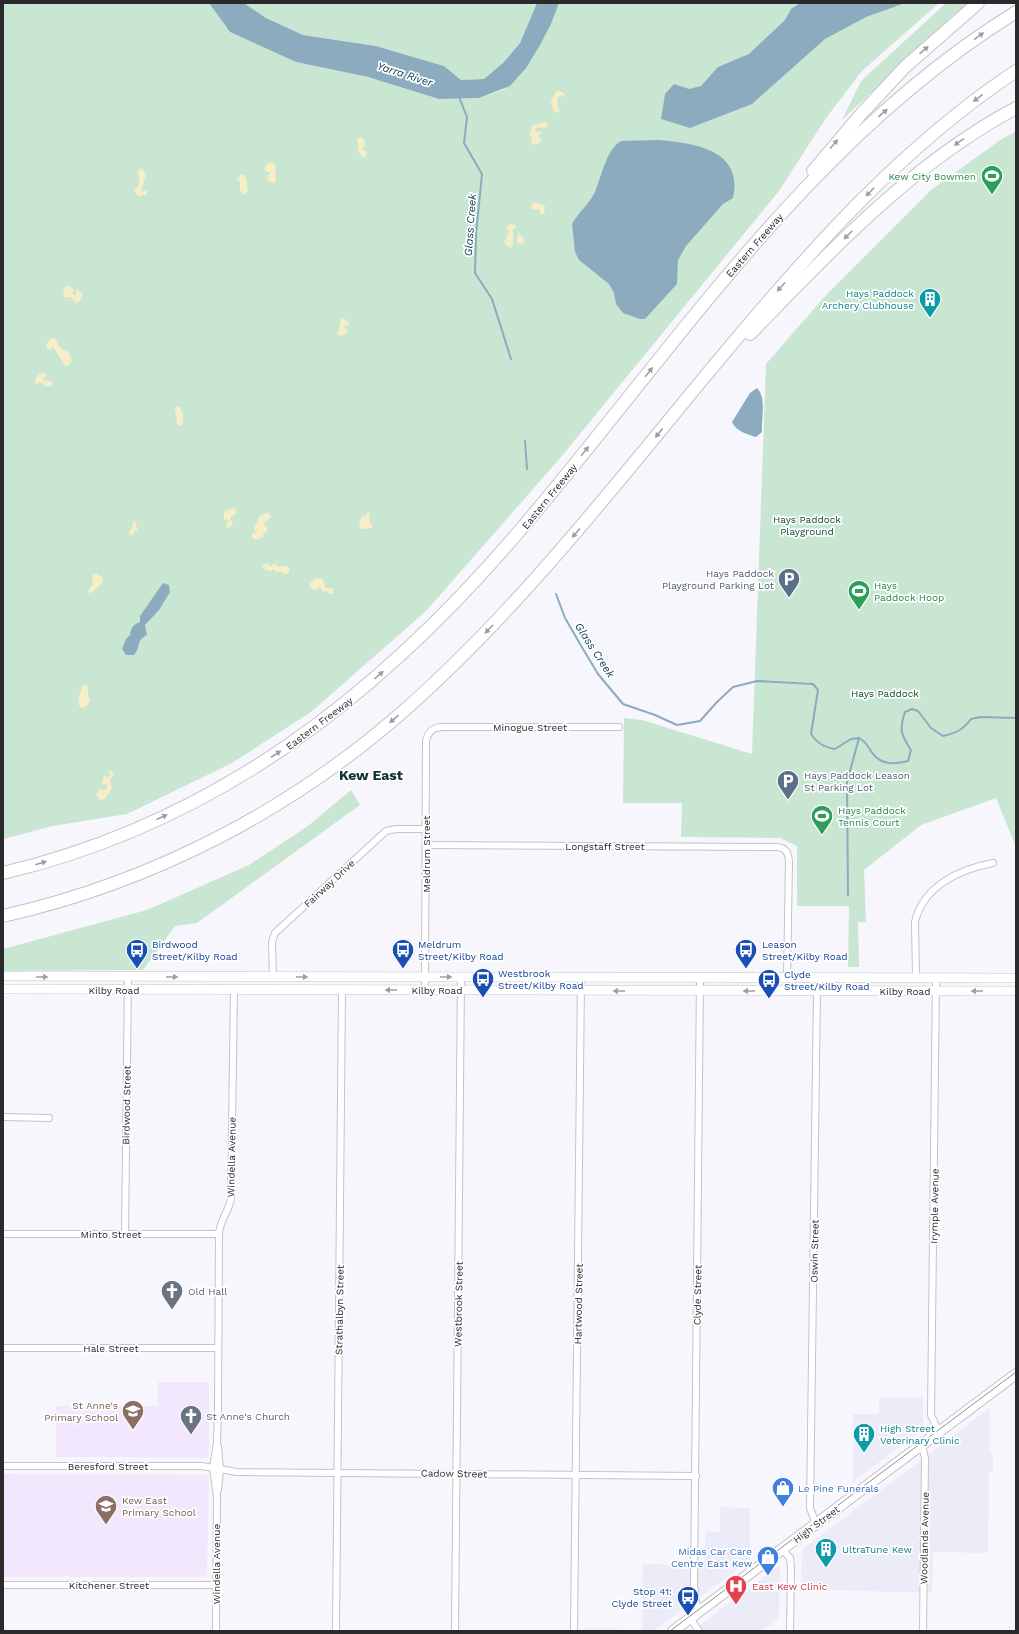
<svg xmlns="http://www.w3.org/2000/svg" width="1019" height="1634" font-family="'Work Sans',sans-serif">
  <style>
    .built { fill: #ecebf8 }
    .education { fill: #f2e8fd }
    .green { fill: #c8e6d1 }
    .sand { fill: #f7eec8 }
    .water { fill: #8cabbf }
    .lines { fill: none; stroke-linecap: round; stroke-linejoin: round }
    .stream { stroke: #8cabbf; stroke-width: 2 }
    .street-casing { stroke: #c4c3c9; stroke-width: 8 }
    .secondary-casing { stroke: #c4c3c9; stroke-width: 10 }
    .primary-casing { stroke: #c4c3c9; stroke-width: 12 }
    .highway-casing { stroke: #c4c3c9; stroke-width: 14 }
    .street { stroke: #fff; stroke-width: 6 }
    .secondary { stroke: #fff; stroke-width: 9 }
    .primary { stroke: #fff; stroke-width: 10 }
    .highway { stroke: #fff; stroke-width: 12 }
    .tram { stroke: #8f8f93; stroke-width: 1 }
    .oneway { fill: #9f9fa0 }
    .labels { text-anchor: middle; stroke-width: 3.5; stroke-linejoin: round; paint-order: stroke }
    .leisure-label { font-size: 10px; fill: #27864d; stroke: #fff; text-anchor: start }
    .street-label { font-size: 10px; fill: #2a2a2c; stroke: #fff }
    .culture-label { font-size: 10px; fill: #0d838f; stroke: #fff; text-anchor: start }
    .park-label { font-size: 10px; fill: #154a2c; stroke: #fff }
    .service-label { font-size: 10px; fill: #4e5e75; stroke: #fff; text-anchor: end }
    .transit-label { font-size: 10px; fill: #164399; stroke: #fff; text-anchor: start }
    .worship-label { font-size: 10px; fill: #5b616d; stroke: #fff; text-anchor: start }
    .education-label { font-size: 10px; fill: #785e54; stroke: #fff; text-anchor: end }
    .shop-label { font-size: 10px; fill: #366cbe; stroke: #fff; text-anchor: start }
    .health-label { font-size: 10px; fill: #be3a42; stroke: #fff; text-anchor: start }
    .water-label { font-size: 11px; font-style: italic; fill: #0d384e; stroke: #fff }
    .district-label { font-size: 14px; font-weight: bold; fill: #103138; stroke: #fff }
  </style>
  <rect width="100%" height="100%" fill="#f7f6fc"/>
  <g class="built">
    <path d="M 879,1397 L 923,1397 L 923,1429 L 853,1482 L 853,1414 L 879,1414 Z"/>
    <path d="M 990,1407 L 989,1452 L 993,1453 L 993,1471 L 989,1472 L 988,1553 L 934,1552 L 933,1555 L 932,1593 L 801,1589 L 802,1552 L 805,1547 L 935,1450 Z"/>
    <path d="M 720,1507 L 750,1508 L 750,1560 L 654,1631 L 642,1631 L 643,1564 L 704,1566 L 706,1531 L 720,1532 Z"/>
    <path d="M 780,1565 L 779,1618 L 762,1631 L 692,1631 Z"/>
    <rect x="583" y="1628" width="34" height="3"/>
  </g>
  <g class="education">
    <path d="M 158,1382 L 209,1382 L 209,1456 L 207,1458 L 56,1457 L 56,1406 L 158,1406 Z"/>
    <path d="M 4,1474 L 206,1475 L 209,1478 L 207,1573 L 204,1577 L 4,1577 Z"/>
  </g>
  <g class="green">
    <path d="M 3,3 L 209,3 L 230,32 L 296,62 L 368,77 L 439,99 L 479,98 L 505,89 L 551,24 L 559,3 L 939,3 L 862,71 L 826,118 L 779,191 L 561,457 L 426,611 L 311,712 L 232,763 L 127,814 L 53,826 L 3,839 Z"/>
    <path d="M 244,3 L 343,3 L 347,4 L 537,3 L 520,43 L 504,62 L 484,79 L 461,80 L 444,66 L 376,46 L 303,35 L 266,18 Z"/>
    <path d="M 946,3 L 969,3 L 952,16 L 842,120 L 861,81 Z"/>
    <path d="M 1016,131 L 1016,847 L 996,798 L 921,825 L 864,870 L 866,922 L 858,922 L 859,967 L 848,967 L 849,906 L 797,906 L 797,846 L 780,838 L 681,837 L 682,803 L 623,803 L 624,718 L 642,720 L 752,754 L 766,364 L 827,294 L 931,190 L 999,141 Z"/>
    <path d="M 351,790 L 360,805 L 197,923 L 175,926 L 143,970 L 3,971 L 3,949 L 147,910 L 249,865 L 308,826 Z"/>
  </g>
  <g class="sand">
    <path d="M 557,91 L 563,92 L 565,95 L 563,97 L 560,95 L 557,100 L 558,108 L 560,111 L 557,113 L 554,112 C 549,96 551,103 557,91 Z"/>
    <path d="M 544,122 L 547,122 L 548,124 L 546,128 L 539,127 L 535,129 L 536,132 L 540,131 L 541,134 L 538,136 L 541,140 L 540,143 L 533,145 L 531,142 L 532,137 L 529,136 C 535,120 527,128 544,122 Z"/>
    <path d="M 361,137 L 365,141 L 365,146 L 363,148 L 363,150 L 367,151 L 366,157 L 362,157 L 357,149 L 359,146 L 357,140 Z"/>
    <path d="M 270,162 L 275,164 L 276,181 L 272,183 L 267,179 L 270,172 L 266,172 L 264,168 Z"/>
    <path d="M 140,169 L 143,169 L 146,175 L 141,191 L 143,192 L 147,190 L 147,195 L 142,195 L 139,197 L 134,191 L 139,185 L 139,177 L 137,172 Z"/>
    <path d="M 241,174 L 245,175 L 248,191 L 245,195 L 240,191 L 240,182 L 237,180 Z"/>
    <path d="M 533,203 L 538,203 L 545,206 L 544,214 L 540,214 L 540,210 L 538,209 L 532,209 L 531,206 Z"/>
    <path d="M 511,224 L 515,225 L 517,227 L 513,229 L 513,246 L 511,248 L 506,245 L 504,241 L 507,239 L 505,236 L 508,236 L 509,232 L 506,227 Z"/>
    <path d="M 519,233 L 524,240 L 524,243 L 519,244 L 516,242 Z"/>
    <path d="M 66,286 L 72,287 L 74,290 L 72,293 L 74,295 L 76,294 L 76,289 L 81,292 L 83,295 L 79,302 L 76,303 L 70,297 L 64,297 L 63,292 Z"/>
    <path d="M 341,318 L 347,320 L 349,324 L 347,326 L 343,325 L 348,331 L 345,334 L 340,336 L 338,335 Z"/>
    <path d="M 51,338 L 55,338 L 59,347 L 68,352 L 72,360 L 69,365 L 66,366 L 64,364 L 53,347 L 50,350 L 47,349 L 46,345 Z"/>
    <path d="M 42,373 L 45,373 L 47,376 L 43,378 L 43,380 L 52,381 L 52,386 L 47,387 L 40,382 L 37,384 L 35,383 C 34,378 38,374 42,373 Z"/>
    <path d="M 177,406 L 180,407 C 182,413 186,421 181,426 L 177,424 L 175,408 Z"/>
    <path d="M 233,508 L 236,510 L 236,513 L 230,518 L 233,524 L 227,529 L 226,524 L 229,521 L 227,519 L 224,520 L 224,512 Z"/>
    <path d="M 369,512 L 370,522 L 372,524 L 372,528 L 361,529 C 357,524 361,520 363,515 L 365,517 L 366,514 Z"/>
    <path d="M 269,513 L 271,517 L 264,523 L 264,525 L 267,526 L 267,532 L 263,534 L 263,537 L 256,540 L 251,536 L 253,533 L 257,532 L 254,529 C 259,519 256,515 269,513 Z"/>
    <path d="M 135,521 L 138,531 L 137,532 L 135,530 L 134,534 L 130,535 L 129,531 L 132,529 L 133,522 Z"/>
    <path d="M 267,563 L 270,566 L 272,566 L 274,563 L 278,567 L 288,566 L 290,571 L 287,574 L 284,574 L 279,571 L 276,573 L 275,569 L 271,571 L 265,570 L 262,565 Z"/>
    <path d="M 96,573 L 102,577 L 103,582 L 90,594 L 88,591 L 93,584 L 92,575 Z"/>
    <path d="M 317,578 L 323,579 L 325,587 L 333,589 L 333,594 L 330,594 L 326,591 L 323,592 L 320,587 L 314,590 L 309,586 L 309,584 Z"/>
    <path d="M 86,684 L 88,686 L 88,696 L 90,700 L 88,705 L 83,708 L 80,707 C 77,702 79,693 82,690 L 81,687 Z"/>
    <path d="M 109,771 L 112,771 L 114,775 L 110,780 L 112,788 L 105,799 L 100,800 L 96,795 L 100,789 L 104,790 L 107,788 L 107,784 L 103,785 L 102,782 L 104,776 L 110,777 Z"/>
  </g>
  <g class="water">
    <path d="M 209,3 L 244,3 L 266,18 L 303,35 L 376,46 L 444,66 L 461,80 L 484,79 L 504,62 L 520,43 L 537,3 L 559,3 L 551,24 L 540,45 L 526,68 L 510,86 L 479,98 L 439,99 L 368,77 L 296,62 L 230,32 Z"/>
    <path d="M 800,3 L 905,3 L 866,17 L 825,39 L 752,104 L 690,128 L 661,119 L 665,94 L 674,84 L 689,89 L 701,86 L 718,67 L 749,54 L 785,20 L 791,9 Z"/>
    <path d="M 658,140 C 693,143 744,149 733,198 L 723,204 L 686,246 L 678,260 L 677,284 L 645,319 L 640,319 L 623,313 L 616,304 L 614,293 L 609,284 L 579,260 L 575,252 L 572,224 C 578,213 588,205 594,194 C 601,179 606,149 621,141 Z"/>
    <path d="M 757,388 C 767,398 761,419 762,432 L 756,437 C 747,434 737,432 732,422 L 750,393 Z"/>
    <path d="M 163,583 L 169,585 L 170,592 L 159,610 L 145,625 L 147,635 C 135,641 142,646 134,655 L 126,655 L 122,649 L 126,639 L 130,635 C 131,627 133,625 140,622 L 140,616 Z"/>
  </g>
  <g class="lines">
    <g class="stream">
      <path d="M 459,97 L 467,117 L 464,143 L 482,174 L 476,234 L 475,273 L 492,299 L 511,359"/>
      <path d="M 525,441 L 527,469"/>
      <path d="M 556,594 L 565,618 L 583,649 L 598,674 L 623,704 L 655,715 L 677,725 L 700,721 L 717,702 L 733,687 L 757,681 L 813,684 L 818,690 L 811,734 C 818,744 824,747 835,749 L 851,739 L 859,738 C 868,743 867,746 873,754 C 883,766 895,764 908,761 L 911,750 C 901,735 899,730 905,712 L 912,709 L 918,711 L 931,728 L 943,736 C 956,733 963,730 971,719 L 980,717 L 1016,718"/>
      <path d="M 848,895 L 847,782 L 859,738"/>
    </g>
    <g class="street-casing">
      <g id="street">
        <path d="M 426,845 L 777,847 C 786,848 788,852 789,861 L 787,978"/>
        <path d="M 273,977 L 272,942 L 275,933 L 386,831 L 396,829 L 426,829"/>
        <path d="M 700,978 L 694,1585 L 696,1603 L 700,1611"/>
        <path d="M 916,978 L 915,922 C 923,886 960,869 993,863"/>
        <path d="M 936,978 L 931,1415 L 939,1432"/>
        <path d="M 425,990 L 426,741 C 428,732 432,728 441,727 L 619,727"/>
        <path d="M 3,1117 L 49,1118"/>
        <path d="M 3,1234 L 219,1234"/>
        <path d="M 125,1234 L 128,977"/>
        <path d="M 3,1348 L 218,1348"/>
        <path d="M 922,1445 L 925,1458 L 923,1631"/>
        <path d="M 3,1466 L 201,1466 L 237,1472 L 696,1476"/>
        <path d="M 218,1490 L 220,1470 L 218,1447"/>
        <path d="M 816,1524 L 810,1508 L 817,991 L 820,978"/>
        <path d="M 782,1549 L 790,1558 L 791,1568 L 790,1631"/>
        <path d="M 3,1585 L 216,1585"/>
        <path d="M 690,1618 L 699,1631"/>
        <path d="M 216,1631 L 217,1497 L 213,1468 L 217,1442 L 218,1408 L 219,1234 C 220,1219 229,1212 231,1198 L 234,990"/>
        <path d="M 336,1631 L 342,990"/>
        <path d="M 455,1631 L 461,977"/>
        <path d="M 574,1631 L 581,978"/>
      </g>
    </g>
    <g class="secondary-casing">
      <g id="secondary">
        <path d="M 3,976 L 1016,978"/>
        <path d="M 3,989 L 1016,991"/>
      </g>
    </g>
    <g class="primary-casing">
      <path id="primary" d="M 673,1631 L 1016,1374"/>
    </g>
    <g class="highway-casing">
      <g id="highway">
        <path d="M 813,171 L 862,113 L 905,67 L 978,3"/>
        <path d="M 750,334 C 832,250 911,164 1016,108"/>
        <path d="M 3,873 C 215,823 377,697 516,535 C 673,352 807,141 1016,12"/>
        <path d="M 3,916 C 153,882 292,810 407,708 C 523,605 618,481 717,362 C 806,255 900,148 1016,71"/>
      </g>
    </g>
    <use href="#street" class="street"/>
    <use href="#secondary" class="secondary"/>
    <use href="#primary" class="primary"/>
    <use href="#highway" class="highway"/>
    <path class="tram" d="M 670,1631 L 1016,1372"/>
  </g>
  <defs><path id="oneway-solid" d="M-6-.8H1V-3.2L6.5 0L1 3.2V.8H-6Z"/></defs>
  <g class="oneway">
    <use href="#oneway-solid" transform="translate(979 36) rotate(-36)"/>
    <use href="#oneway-solid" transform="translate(924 50) rotate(-42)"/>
    <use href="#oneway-solid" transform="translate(978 98) rotate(143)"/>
    <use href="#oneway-solid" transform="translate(883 113) rotate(-41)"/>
    <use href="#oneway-solid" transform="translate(959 142) rotate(146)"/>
    <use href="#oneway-solid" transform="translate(834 144) rotate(-49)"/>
    <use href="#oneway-solid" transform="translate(870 192) rotate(135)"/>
    <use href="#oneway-solid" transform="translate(848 235) rotate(135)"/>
    <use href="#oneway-solid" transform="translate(781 287) rotate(132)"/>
    <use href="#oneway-solid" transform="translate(649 372) rotate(-51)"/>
    <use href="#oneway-solid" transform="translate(659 433) rotate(129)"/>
    <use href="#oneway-solid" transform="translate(585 451) rotate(-51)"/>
    <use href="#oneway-solid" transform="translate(576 533) rotate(131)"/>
    <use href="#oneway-solid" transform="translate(489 629) rotate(134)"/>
    <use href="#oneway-solid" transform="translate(379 675) rotate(-41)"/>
    <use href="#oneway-solid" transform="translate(394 719) rotate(140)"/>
    <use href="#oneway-solid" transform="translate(276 754) rotate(-33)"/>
    <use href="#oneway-solid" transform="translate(162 817) rotate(-25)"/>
    <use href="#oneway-solid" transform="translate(41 863) rotate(-17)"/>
    <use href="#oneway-solid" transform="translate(42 977)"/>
    <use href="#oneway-solid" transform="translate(172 977)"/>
    <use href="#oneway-solid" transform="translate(302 977)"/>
    <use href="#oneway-solid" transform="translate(446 977)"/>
    <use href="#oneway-solid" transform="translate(391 990) rotate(-180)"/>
    <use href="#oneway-solid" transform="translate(619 991) rotate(-180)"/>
    <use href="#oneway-solid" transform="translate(749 991) rotate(-180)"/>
    <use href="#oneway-solid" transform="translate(977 991) rotate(180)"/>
  </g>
  <defs>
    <g id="stadium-pin" transform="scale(1.15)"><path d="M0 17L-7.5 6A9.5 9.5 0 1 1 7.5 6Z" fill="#2e9e5b" stroke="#fff"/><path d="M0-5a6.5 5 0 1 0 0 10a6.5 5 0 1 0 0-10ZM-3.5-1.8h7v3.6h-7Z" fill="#fff"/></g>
    <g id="building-pin" transform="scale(1.15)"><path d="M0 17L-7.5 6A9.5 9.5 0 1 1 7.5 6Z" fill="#0f9aa8" stroke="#fff"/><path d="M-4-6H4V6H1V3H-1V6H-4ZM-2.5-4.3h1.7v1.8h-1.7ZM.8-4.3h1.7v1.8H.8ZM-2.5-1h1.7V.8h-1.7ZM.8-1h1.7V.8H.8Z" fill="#fff"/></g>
    <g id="parking-pin" transform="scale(1.15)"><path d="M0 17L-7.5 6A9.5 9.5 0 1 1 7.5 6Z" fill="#5c6f8a" stroke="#fff"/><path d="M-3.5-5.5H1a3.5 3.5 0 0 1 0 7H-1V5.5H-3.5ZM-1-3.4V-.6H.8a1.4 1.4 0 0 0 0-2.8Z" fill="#fff"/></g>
    <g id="bus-pin" transform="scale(1.15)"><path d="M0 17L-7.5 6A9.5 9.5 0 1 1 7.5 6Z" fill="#1a4fb4" stroke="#fff"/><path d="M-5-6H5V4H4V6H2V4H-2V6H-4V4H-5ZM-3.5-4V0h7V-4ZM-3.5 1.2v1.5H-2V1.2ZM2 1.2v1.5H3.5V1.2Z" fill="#fff"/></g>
    <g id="church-pin" transform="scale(1.15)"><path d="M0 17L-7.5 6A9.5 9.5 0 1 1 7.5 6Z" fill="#6b7280" stroke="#fff"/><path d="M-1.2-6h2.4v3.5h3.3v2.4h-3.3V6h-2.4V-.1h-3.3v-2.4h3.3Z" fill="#fff"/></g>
    <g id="school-pin" transform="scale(1.15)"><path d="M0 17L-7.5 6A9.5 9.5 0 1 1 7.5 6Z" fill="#8d6e63" stroke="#fff"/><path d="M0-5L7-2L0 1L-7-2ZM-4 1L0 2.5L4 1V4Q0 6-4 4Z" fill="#fff"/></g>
    <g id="shop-pin" transform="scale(1.15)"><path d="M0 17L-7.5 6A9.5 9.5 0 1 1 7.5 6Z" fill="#3f7fe0" stroke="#fff"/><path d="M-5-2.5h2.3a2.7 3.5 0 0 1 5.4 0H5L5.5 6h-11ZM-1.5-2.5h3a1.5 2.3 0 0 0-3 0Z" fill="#fff"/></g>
    <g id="hospital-pin" transform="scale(1.15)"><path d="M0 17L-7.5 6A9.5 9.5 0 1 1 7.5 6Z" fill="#e0444e" stroke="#fff"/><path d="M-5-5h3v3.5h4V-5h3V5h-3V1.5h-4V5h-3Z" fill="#fff"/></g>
  </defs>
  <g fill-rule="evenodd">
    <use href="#stadium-pin" x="992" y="176"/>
    <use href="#building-pin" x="930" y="299"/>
    <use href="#parking-pin" x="789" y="579"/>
    <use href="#stadium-pin" x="859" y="591"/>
    <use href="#parking-pin" x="788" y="781"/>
    <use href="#stadium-pin" x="822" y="816"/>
    <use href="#bus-pin" x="137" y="950"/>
    <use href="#bus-pin" x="403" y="950"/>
    <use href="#bus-pin" x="746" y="950"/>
    <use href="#bus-pin" x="483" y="979"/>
    <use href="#bus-pin" x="769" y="980"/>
    <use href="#church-pin" x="172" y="1291"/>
    <use href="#school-pin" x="133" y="1411"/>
    <use href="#church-pin" x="191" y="1416"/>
    <use href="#building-pin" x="864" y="1434"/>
    <use href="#shop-pin" x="783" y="1488"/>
    <use href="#school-pin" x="106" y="1506"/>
    <use href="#building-pin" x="826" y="1549"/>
    <use href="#shop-pin" x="768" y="1557"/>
    <use href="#hospital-pin" x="736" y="1586"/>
    <use href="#bus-pin" x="688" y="1597"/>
  </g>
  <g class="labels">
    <g class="leisure-label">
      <text x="976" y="180" text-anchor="end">Kew City Bowmen</text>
      <text x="874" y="589">Hays<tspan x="874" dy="12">Paddock Hoop</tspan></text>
      <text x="838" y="814">Hays Paddock<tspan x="838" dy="12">Tennis Court</tspan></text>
    </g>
    <g class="street-label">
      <text transform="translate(754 245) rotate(-49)" y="4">Eastern Freeway</text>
      <text transform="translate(549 496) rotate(-51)" y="4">Eastern Freeway</text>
      <text transform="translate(319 723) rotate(-37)" y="4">Eastern Freeway</text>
      <text x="530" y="731">Minogue Street</text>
      <text x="605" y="850">Longstaff Street</text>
      <text transform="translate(426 854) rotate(-90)" y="4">Meldrum Street</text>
      <text transform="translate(329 883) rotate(-43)" y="4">Fairway Drive</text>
      <text x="114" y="994">Kilby Road</text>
      <text x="437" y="994">Kilby Road</text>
      <text x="905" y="995">Kilby Road</text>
      <text transform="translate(126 1105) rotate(-89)" y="4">Birdwood Street</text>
      <text transform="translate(231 1157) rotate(-89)" y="4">Windella Avenue</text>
      <text transform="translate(934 1206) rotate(-89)" y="4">Irymple Avenue</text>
      <text x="111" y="1238">Minto Street</text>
      <text transform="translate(814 1251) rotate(-89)" y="4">Oswin Street</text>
      <text transform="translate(697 1295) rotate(-89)" y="4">Clyde Street</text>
      <text transform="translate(458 1304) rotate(-89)" y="4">Westbrook Street</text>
      <text transform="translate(578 1304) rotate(-89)" y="4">Hartwood Street</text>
      <text transform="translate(339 1310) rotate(-89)" y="4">Strathalbyn Street</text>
      <text x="111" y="1352">Hale Street</text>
      <text x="108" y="1470">Beresford Street</text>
      <text transform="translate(454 1473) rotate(1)" y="4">Cadow Street</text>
      <text transform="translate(816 1524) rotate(-37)" y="4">High Street</text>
      <text transform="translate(924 1538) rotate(-89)" y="4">Woodlands Avenue</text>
      <text transform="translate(216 1564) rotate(-90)" y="4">Windella Avenue</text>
      <text x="109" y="1589">Kitchener Street</text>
    </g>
    <g class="culture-label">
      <text x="914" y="297" text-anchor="end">Hays Paddock<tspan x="914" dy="12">Archery Clubhouse</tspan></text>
      <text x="880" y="1432">High Street<tspan x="880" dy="12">Veterinary Clinic</tspan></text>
      <text x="842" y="1553">UltraTune Kew</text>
    </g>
    <g class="park-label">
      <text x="807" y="523">Hays Paddock<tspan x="807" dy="12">Playground</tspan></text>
      <text x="885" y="697">Hays Paddock</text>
    </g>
    <g class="service-label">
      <text x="774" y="577">Hays Paddock<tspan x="774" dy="12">Playground Parking Lot</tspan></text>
      <text x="804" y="779" text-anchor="start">Hays Paddock Leason<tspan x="804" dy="12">St Parking Lot</tspan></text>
    </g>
    <g class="transit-label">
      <text x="152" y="948">Birdwood<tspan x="152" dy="12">Street/Kilby Road</tspan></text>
      <text x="418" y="948">Meldrum<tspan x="418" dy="12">Street/Kilby Road</tspan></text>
      <text x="762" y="948">Leason<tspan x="762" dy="12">Street/Kilby Road</tspan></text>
      <text x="498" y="977">Westbrook<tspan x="498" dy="12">Street/Kilby Road</tspan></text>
      <text x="784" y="978">Clyde<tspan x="784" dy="12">Street/Kilby Road</tspan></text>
      <text x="672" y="1595" text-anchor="end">Stop 41:<tspan x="672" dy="12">Clyde Street</tspan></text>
    </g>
    <g class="worship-label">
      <text x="188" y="1295">Old Hall</text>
      <text x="206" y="1420">St Anne's Church</text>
    </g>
    <g class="education-label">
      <text x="118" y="1409">St Anne's<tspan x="118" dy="12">Primary School</tspan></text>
      <text x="122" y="1504" text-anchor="start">Kew East<tspan x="122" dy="12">Primary School</tspan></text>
    </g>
    <g class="shop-label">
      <text x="798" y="1492">Le Pine Funerals</text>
      <text x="752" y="1555" text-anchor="end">Midas Car Care<tspan x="752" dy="12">Centre East Kew</tspan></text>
    </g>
    <g class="health-label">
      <text x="752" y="1590">East Kew Clinic</text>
    </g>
    <g class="water-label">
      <text transform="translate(405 74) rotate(18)" y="4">Yarra River</text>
      <text transform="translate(470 225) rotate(-86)" y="4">Glass Creek</text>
      <text transform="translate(595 650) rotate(57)" y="4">Glass Creek</text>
    </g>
    <g class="district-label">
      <text x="371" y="780">Kew East</text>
    </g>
  </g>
  <rect width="1019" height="1634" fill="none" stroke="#2a2a2c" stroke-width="8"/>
</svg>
